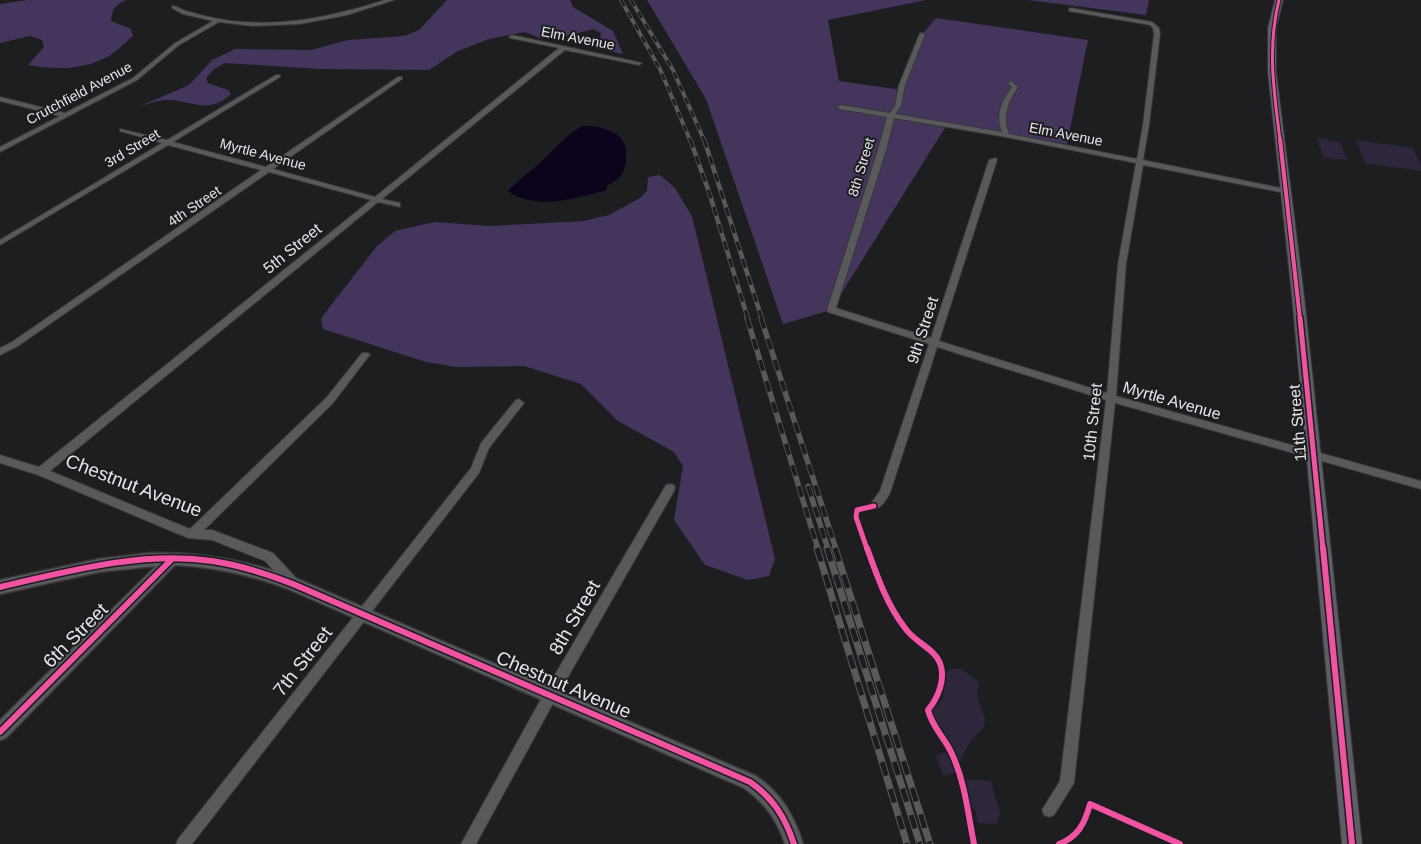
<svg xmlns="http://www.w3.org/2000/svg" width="1421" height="844" font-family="Arial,sans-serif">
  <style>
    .green { fill: #2e263d }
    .forest { fill: #44355d }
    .water { fill: #0c031d }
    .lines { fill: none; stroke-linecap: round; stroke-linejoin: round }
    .minor-casing { stroke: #383739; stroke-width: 2 }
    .tertiary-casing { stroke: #383739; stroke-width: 3 }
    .secondary-casing { stroke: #383739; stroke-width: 2 }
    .minor { fill: #59585a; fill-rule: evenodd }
    .tertiary { fill: #59585a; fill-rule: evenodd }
    .secondary { fill: #5f5d63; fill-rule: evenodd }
    .rail-far3-casing { stroke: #59585a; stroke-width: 4 }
    .rail-far2-casing { stroke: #59585a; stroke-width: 4.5 }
    .rail-far1-casing { stroke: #59585a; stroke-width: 5.5 }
    .rail-casing { stroke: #59585a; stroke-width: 7 }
    .rail-far3 { stroke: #1d1c20; stroke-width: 2.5; stroke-dasharray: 7; stroke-linecap: butt }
    .rail-far2 { stroke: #1d1c20; stroke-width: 3; stroke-dasharray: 9; stroke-linecap: butt }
    .rail-far1 { stroke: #1d1c20; stroke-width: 4; stroke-dasharray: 11; stroke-linecap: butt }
    .rail { stroke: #1d1c20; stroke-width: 5; stroke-dasharray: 14; stroke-linecap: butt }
    .cycleway-far3-casing { stroke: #1d1c20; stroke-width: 5 }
    .cycleway-far2-casing { stroke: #1d1c20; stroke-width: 6 }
    .cycleway-far1-casing { stroke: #1d1c20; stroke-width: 8 }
    .cycleway-casing { stroke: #1d1c20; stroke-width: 9 }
    .cycleway-far3 { stroke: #f153a3; stroke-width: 3 }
    .cycleway-far2 { stroke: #f153a3; stroke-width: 4 }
    .cycleway-far1 { stroke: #f153a3; stroke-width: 5 }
    .cycleway { stroke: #f153a3; stroke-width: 6 }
    .labels { text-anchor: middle; stroke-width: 4; stroke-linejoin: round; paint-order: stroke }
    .far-street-label { font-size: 14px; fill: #e6e5e8; stroke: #1d1c20 }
    .street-label { font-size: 16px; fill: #e6e5e8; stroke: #1d1c20 }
    .near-street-label { font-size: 19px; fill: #e6e5e8; stroke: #1d1c20 }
  </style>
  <rect width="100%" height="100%" fill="#1e1d1f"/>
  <g class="green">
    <path d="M 1317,138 L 1340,142 L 1347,160 L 1323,157 Z"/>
    <path d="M 1356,140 L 1413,148 L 1421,165 L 1421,171 L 1365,163 Z"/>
    <path d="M 951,669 L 961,669 L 980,683 C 971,700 989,714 984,726 C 982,731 974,736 971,741 C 964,751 960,763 955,773 L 943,775 L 936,756 L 947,752 L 947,741 L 930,711 L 938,705 L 943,697 L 946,673 Z"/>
    <path d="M 965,779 L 991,781 L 1000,814 L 996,824 L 978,823 L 975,809 L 970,809 Z"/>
  </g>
  <g class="forest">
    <path d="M 28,0 L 126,0 C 115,5 112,9 111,21 L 131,29 L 133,36 C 126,42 118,50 109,56 C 85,70 54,70 28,65 L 44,47 L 42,40 L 30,36 L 0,43 L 0,4 Z"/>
    <path d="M 447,0 L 570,0 L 573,7 L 613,31 L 623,54 L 610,51 L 599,45 L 601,33 L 593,29 L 557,39 L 539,38 L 525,32 L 489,39 L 458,51 L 429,70 L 321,69 L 225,63 L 214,69 L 206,78 L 208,83 L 228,90 L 231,94 C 208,116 190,99 165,100 C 154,101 141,106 131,110 L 189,85 L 212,60 L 235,49 L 311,50 L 348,40 L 404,36 L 419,30 Z"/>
    <path d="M 647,0 L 926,0 L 828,20 L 839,81 L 902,90 L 922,34 L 936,18 L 1088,40 L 1067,144 L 948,123 L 831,310 L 783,324 L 706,99 Z"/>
    <path d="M 1028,0 L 1149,0 L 1146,15 Z"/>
    <path d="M 660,175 L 674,187 L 692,216 L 775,559 L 769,576 L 748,580 L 705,565 L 674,520 L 683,466 L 674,452 L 618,421 L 581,384 L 524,366 L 457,367 L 426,362 L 323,329 L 321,319 L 328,309 L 377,246 L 395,231 L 434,222 L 489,226 L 583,221 L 609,215 L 640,198 L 647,191 L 648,177 Z"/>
  </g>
  <path class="water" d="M 582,126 C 603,126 629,132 626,158 C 626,165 624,172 620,177 C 617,180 611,183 607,186 L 607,190 C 577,198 536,211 508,191 C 518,180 530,172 541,162 C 555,149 565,136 582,126 Z"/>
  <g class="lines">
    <g class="minor-casing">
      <g id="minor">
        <path d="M 385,0 L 394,0 L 347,15 L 300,24 L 253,26 L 219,22 L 179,45 L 137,80 L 0,152 L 0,147 L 60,116 L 0,101 L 0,97 L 65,113 L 133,78 L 175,43 L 213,21 L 183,14 L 172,8 L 172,6 C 178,6 183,11 190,12 C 203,16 217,19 231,21 C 284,27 335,16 385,0 Z"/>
        <path d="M 1071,8 L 1152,22 L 1159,28 L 1160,34 L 1149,125 L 1143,160 L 1285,189 L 1289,191 L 1285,193 L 1143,165 L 1126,264 L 1116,396 L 1421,481 L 1421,489 L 1115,403 L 1074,783 L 1054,815 L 1049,817 L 1044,815 L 1042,810 L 1060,781 L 1106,400 L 937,347 L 890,493 C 886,500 879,512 870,509 L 869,506 L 880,491 L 929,344 L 828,312 L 827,310 L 878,150 L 887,117 L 840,109 L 837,107 L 840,105 L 890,113 L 895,106 L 899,85 L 920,33 L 925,34 L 905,85 L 901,106 L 895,114 L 1002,132 C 995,115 1002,101 1012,87 L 1008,83 L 1011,81 L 1018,87 C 1008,102 1002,116 1009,134 L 1137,159 L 1143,125 L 1154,34 L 1153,28 L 1150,25 L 1069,11 L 1069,9 ZM 894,118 L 1006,137 L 1136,163 L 1118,264 L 1107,393 L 939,341 L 997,160 L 996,158 L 989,160 L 931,338 L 836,308 L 886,150 Z"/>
        <path d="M 512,35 L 642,63 L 639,65 L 565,50 L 382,199 L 400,203 L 400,207 L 378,202 L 50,471 L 190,529 L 327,397 L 362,353 L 368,353 L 370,355 L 368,357 L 333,403 L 204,530 L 212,530 L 273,553 L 297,579 L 299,583 L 297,587 L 293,588 L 289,587 L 265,561 L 212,540 L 188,538 L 38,475 L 0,463 L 0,455 L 39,467 L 371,200 L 269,172 L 18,346 L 0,355 L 0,348 L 12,342 L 261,170 L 168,145 L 0,245 L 0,240 L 162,143 L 120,131 L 120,129 L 167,140 L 276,75 L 280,75 L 280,77 L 173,142 L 266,167 L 398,77 L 402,77 L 402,79 L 273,169 L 375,197 L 559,48 L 510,38 L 509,37 Z"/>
        <path d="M 519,399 L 524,403 L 489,448 L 479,473 L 192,844 L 176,844 L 178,839 L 471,468 L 481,443 L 516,400 Z"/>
        <path d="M 670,484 L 674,485 L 675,488 L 674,491 L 556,698 L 476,844 L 461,844 L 546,690 L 666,485 Z"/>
      </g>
    </g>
    <g class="tertiary-casing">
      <path id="tertiary" d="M 150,553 C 203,552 244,560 293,577 L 756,776 C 781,793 794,815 803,844 L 785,844 C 777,820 765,803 744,788 L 288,589 C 251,575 215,567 175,565 L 6,738 L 0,740 L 0,720 L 156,566 L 99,572 L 0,594 L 0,580 L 99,559 Z"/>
    </g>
    <g class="secondary-casing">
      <path id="secondary" d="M 1275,0 L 1283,0 L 1276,28 L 1276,72 L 1304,296 L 1362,844 L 1342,844 L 1292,296 L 1268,72 L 1268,28 Z"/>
    </g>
    <use href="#minor" class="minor"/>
    <use href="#tertiary" class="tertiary"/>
    <use href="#secondary" class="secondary"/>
    <g class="rail-far3-casing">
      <g id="rail-far3">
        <path d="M 621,0 L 660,69 L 690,140"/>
        <path d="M 631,0 L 673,70 L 704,140"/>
      </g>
    </g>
    <g class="rail-far2-casing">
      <g id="rail-far2">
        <path d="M 690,139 L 709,192 L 748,319"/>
        <path d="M 704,139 L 762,319"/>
      </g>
    </g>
    <g class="rail-far1-casing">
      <g id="rail-far1">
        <path d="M 747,318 L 818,549"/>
        <path d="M 761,318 L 836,549"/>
        <path d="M 808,486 L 828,549"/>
      </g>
    </g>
    <g class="rail-casing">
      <g id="rail">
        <path d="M 817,548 L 907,844"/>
        <path d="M 827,548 L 920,844"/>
        <path d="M 835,548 L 930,844"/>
      </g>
    </g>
    <use href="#rail-far3" class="rail-far3"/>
    <use href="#rail-far2" class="rail-far2"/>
    <use href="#rail-far1" class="rail-far1"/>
    <use href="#rail" class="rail"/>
    <g class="cycleway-far3-casing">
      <path id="cycleway-far3" d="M 1279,0 C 1267,49 1274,91 1280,140"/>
    </g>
    <g class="cycleway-far2-casing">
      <path id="cycleway-far2" d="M 1280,139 L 1300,319"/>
    </g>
    <g class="cycleway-far1-casing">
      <g id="cycleway-far1">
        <path d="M 1300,318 L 1323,549"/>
        <path d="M 867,549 L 856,517 L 857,510 L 874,506"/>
      </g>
    </g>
    <g class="cycleway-casing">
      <g id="cycleway">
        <path d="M 867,548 C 877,576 887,605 905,628 C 914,642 934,648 940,663 C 946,679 938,698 928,710 C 932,727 945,738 952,754 C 965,782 968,814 974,844"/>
        <path d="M 1323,548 L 1352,844"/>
        <path d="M 0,587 C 69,571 141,551 212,561 C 240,565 267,574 293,584 L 750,782 C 773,798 785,817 794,844"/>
        <path d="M 0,732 L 172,559"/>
        <path d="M 1059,844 C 1078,837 1085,823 1090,804 L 1180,844"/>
      </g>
    </g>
    <use href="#cycleway-far3" class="cycleway-far3"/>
    <use href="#cycleway-far2" class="cycleway-far2"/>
    <use href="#cycleway-far1" class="cycleway-far1"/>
    <use href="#cycleway" class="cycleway"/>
  </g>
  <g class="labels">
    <g class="far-street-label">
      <text transform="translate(578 38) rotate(11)" y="5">Elm Avenue</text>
      <text transform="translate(79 93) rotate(-28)" y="5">Crutchfield Avenue</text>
      <text transform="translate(1066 134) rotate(11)" y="5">Elm Avenue</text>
      <text transform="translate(132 148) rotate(-31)" y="5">3rd Street</text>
      <text transform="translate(263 154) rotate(15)" y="5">Myrtle Avenue</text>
      <text transform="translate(861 167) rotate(-73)" y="5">8th Street</text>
      <text transform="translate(194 206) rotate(-34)" y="5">4th Street</text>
    </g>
    <g class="street-label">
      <text transform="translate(292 248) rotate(-39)" y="6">5th Street</text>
      <text transform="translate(922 330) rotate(-72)" y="6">9th Street</text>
      <text transform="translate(1172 400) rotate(16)" y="6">Myrtle Avenue</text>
      <text transform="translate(1092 422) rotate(-84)" y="6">10th Street</text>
      <text transform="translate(1297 423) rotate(-95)" y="6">11th Street</text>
    </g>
    <g class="near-street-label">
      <text transform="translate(134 485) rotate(21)" y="7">Chestnut Avenue</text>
      <text transform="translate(574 617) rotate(-60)" y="7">8th Street</text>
      <text transform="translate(75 635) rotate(-45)" y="7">6th Street</text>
      <text transform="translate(302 661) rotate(-52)" y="7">7th Street</text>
      <text transform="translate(564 684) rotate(23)" y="7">Chestnut Avenue</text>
    </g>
  </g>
</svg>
